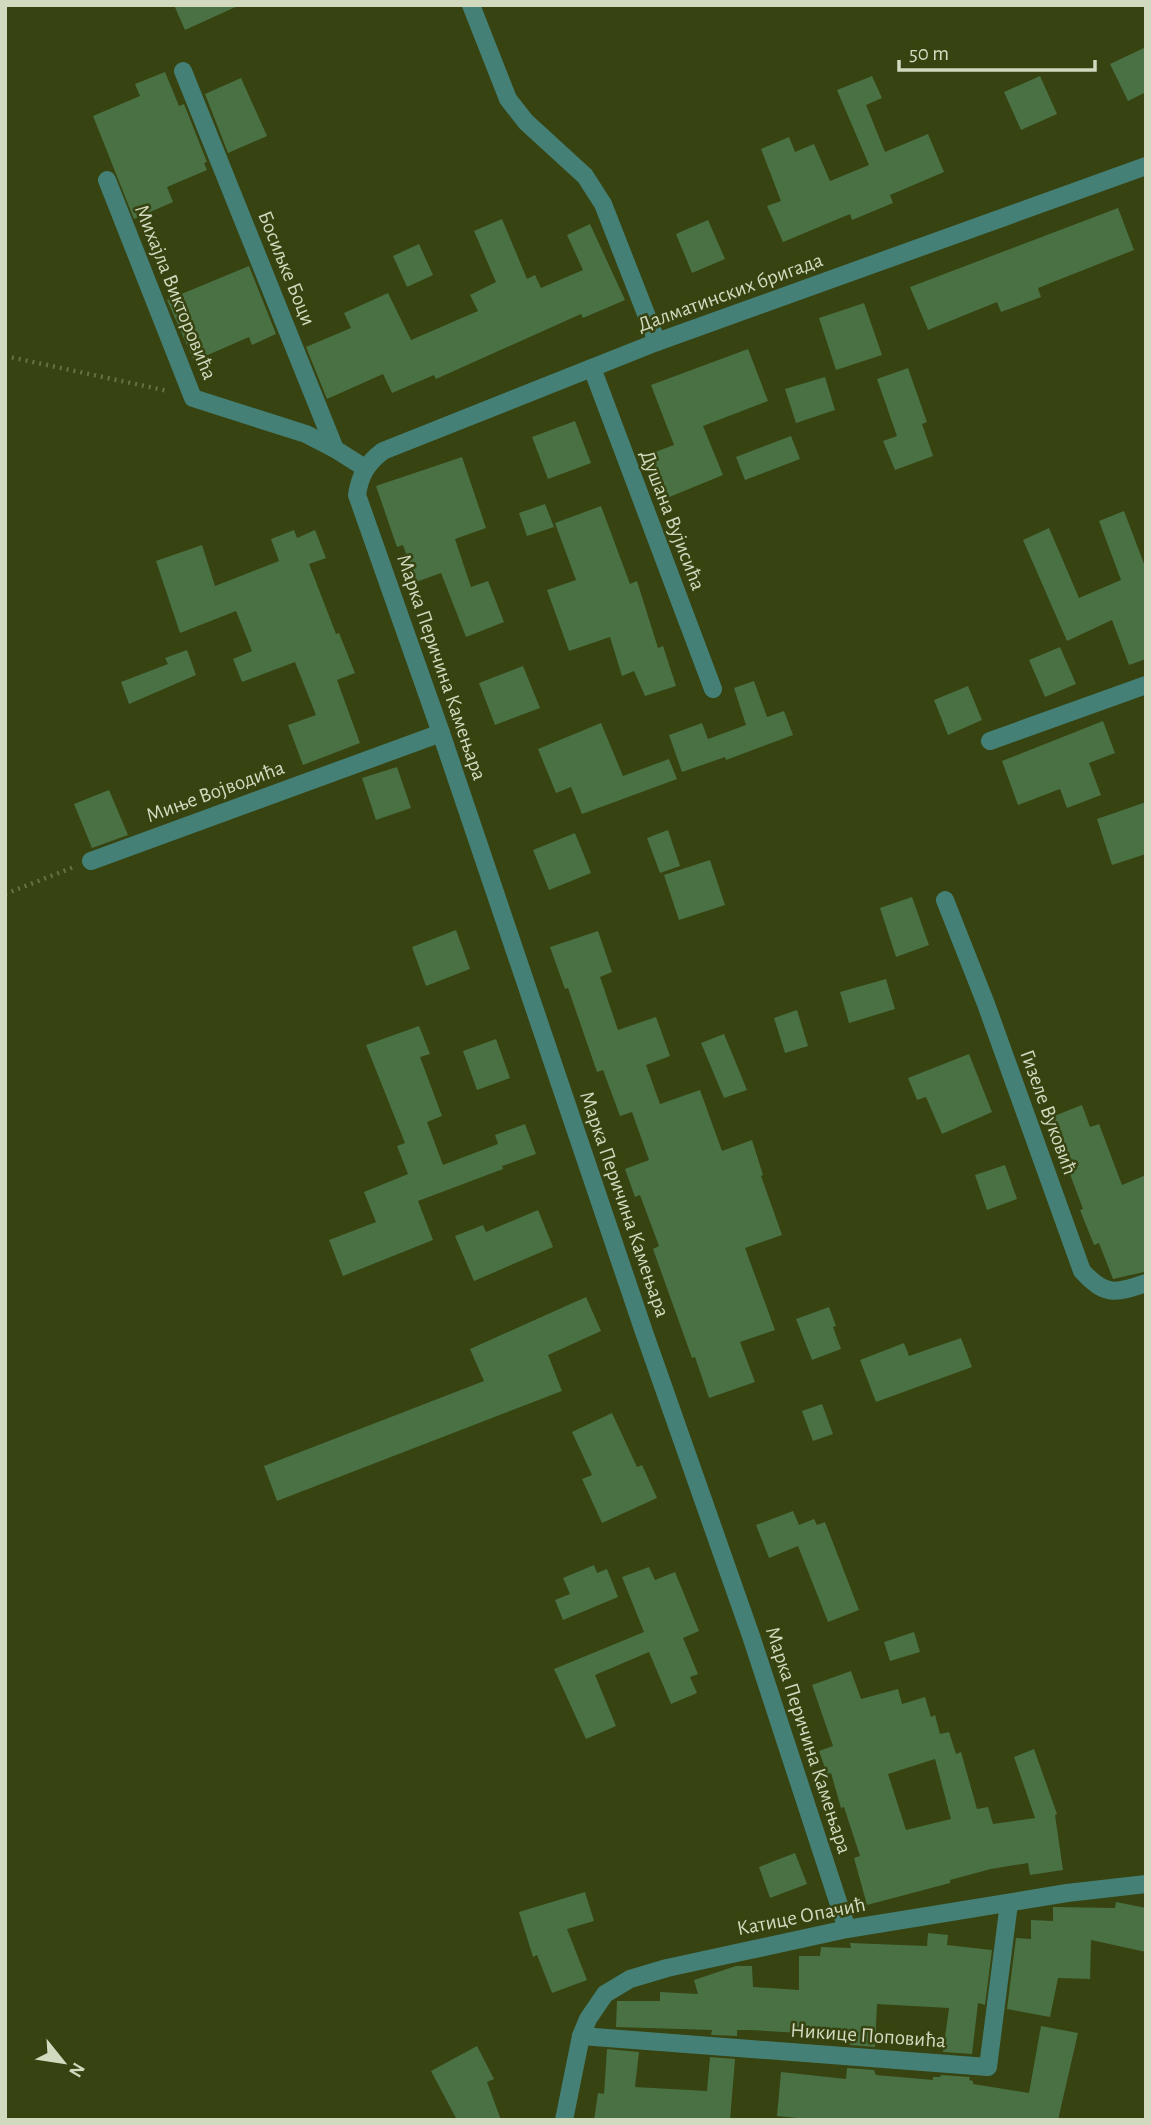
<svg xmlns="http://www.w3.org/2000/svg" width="1151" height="2125" font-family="'Alegreya Sans',sans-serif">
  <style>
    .building { fill: #497144; fill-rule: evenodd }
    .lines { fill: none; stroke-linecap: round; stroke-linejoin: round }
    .path { stroke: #667145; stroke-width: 4.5; stroke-dasharray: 2 5; stroke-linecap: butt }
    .minor { stroke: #458076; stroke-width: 18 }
    .labels { text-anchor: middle; stroke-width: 5; stroke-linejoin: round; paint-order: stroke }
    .street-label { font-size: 21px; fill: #d1d9be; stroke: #374310 }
  </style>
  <rect width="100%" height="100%" fill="#374310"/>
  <g class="building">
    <path d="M 174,5 L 240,5 L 185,30 Z"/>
    <path d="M 1146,47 L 1146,92 L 1128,101 L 1110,64 Z"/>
    <path d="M 165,72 L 179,106 L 184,104 L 207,162 L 204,163 L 207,170 L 167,187 L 173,202 L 134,219 L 93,116 L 140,96 L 135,84 Z"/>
    <path d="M 872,76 L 882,98 L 866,105 L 885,152 L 928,134 L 944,172 L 890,195 L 893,203 L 852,220 L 850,214 L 783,242 L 767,206 L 781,201 L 761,149 L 789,137 L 795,152 L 814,144 L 830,181 L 869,165 L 837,90 Z"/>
    <path d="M 1040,76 L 1057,114 L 1021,130 L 1004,92 Z"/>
    <path d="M 241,78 L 267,136 L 228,153 L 205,94 Z"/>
    <path d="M 1118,208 L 1134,250 L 1038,288 L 1041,297 L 1001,312 L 997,302 L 928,330 L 910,287 Z"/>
    <path d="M 502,219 L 527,279 L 535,275 L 541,288 L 583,270 L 567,235 L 590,224 L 625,300 L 583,318 L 581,314 L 436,379 L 434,375 L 392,393 L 383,374 L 327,399 L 306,347 L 351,328 L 344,313 L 388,293 L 411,340 L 478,311 L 470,295 L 496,282 L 474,231 Z"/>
    <path d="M 708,220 L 725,259 L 692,273 L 676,234 Z"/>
    <path d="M 419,244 L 433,275 L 407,287 L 393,256 Z"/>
    <path d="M 249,266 L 276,334 L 252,345 L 249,337 L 194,361 L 167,300 Z"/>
    <path d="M 864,303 L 882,355 L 836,370 L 819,318 Z"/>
    <path d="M 748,349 L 768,401 L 703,426 L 723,475 L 667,498 L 650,454 L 674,445 L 651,385 Z"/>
    <path d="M 908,368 L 927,422 L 922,424 L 933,456 L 895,470 L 883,441 L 897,436 L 877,379 Z"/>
    <path d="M 825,377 L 835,410 L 796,423 L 785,389 Z"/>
    <path d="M 575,421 L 591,463 L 548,479 L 532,437 Z"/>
    <path d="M 791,436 L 800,459 L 745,480 L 736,457 Z"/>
    <path d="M 462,457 L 486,528 L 455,539 L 471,587 L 488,581 L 504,622 L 466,637 L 441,573 L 416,582 L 403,545 L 397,547 L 376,486 Z"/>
    <path d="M 545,504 L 554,527 L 527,536 L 519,513 Z"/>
    <path d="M 601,506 L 630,584 L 637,581 L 658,648 L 663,646 L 676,686 L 645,696 L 634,671 L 622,676 L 610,637 L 569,651 L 547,590 L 576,580 L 555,523 Z"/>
    <path d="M 1124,511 L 1146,569 L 1146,659 L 1129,665 L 1112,620 L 1067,641 L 1023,540 L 1049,528 L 1079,598 L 1121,580 L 1099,521 Z"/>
    <path d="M 294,530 L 297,538 L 315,530 L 326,558 L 309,564 L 336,634 L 339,633 L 355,673 L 337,680 L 360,743 L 303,765 L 288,725 L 316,715 L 295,662 L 242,682 L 233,659 L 252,651 L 236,611 L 180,633 L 156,561 L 202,545 L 215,586 L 279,561 L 271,539 Z"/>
    <path d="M 1060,647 L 1076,684 L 1045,697 L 1029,660 Z"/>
    <path d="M 187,650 L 196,675 L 129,704 L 121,682 L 168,664 L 165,658 Z"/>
    <path d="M 523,666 L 540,708 L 495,725 L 479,683 Z"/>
    <path d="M 754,681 L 767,717 L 784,711 L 793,735 L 726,760 L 725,757 L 682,772 L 669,735 L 702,723 L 708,739 L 746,725 L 734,688 Z"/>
    <path d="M 968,686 L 982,720 L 948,735 L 934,700 Z"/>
    <path d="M 1103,721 L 1115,753 L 1089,763 L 1101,795 L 1067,808 L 1060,789 L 1018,805 L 1002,761 Z"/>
    <path d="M 601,723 L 623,776 L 669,759 L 677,779 L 582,814 L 571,787 L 556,793 L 538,749 Z"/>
    <path d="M 397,767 L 411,808 L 376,820 L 362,778 Z"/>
    <path d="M 109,790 L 128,835 L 92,848 L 74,804 Z"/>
    <path d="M 1146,802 L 1146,854 L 1112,865 L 1097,819 Z"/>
    <path d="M 668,830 L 680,866 L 660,873 L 647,838 Z"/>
    <path d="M 575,833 L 591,873 L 549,890 L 533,850 Z"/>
    <path d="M 710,860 L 725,905 L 679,920 L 664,875 Z"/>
    <path d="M 912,897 L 929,945 L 896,957 L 880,908 Z"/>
    <path d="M 456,930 L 470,969 L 426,986 L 412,947 Z"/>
    <path d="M 598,931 L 612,972 L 600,977 L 618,1030 L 656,1017 L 670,1056 L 646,1065 L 660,1104 L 700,1090 L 722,1151 L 752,1140 L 763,1175 L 761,1176 L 782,1235 L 745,1248 L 775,1330 L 740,1342 L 755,1382 L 709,1398 L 695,1357 L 692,1358 L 653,1249 L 659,1246 L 640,1195 L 635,1197 L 625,1169 L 649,1160 L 632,1112 L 620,1116 L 603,1070 L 597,1072 L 568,988 L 565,989 L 550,947 Z"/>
    <path d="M 886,979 L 895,1009 L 849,1023 L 840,992 Z"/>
    <path d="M 797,1010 L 808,1046 L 785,1053 L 774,1018 Z"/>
    <path d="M 419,1026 L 430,1054 L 420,1057 L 442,1116 L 427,1122 L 443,1165 L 498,1144 L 495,1135 L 525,1124 L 536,1154 L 502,1166 L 503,1169 L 418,1201 L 433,1240 L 343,1276 L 329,1240 L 376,1222 L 364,1192 L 408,1174 L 397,1146 L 405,1143 L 366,1045 Z"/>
    <path d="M 724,1034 L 747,1090 L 724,1098 L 701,1043 Z"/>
    <path d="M 496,1039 L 510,1078 L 477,1090 L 463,1051 Z"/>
    <path d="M 969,1054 L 992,1112 L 942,1134 L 926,1097 L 917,1100 L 908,1078 Z"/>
    <path d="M 1082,1105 L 1090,1127 L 1099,1124 L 1122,1185 L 1146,1175 L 1144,1272 L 1113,1279 L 1099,1243 L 1094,1245 L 1080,1210 L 1083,1209 L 1049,1118 Z"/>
    <path d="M 1005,1165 L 1017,1199 L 987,1210 L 975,1175 Z"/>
    <path d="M 538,1210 L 553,1247 L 474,1281 L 455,1236 L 483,1225 L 486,1232 Z"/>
    <path d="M 586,1297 L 601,1331 L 548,1355 L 562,1391 L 277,1501 L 264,1466 L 484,1381 L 470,1349 Z"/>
    <path d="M 829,1307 L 836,1326 L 833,1327 L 841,1349 L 812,1360 L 796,1319 Z"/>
    <path d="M 961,1338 L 972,1367 L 876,1402 L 860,1360 L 904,1343 L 909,1356 Z"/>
    <path d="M 822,1404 L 833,1434 L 813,1441 L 802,1411 Z"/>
    <path d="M 612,1413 L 637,1467 L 642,1465 L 657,1498 L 602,1523 L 582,1479 L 592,1475 L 572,1432 Z"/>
    <path d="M 793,1511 L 799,1525 L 814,1519 L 817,1525 L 825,1522 L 859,1610 L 828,1622 L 798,1546 L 769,1558 L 756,1525 Z"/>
    <path d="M 594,1565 L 597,1573 L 607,1569 L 618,1597 L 563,1620 L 555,1600 L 570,1594 L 563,1578 Z"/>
    <path d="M 649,1567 L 655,1580 L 675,1572 L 699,1631 L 683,1638 L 698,1674 L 690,1677 L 697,1693 L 671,1704 L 649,1652 L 595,1675 L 616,1726 L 586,1739 L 554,1669 L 644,1632 L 622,1577 Z"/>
    <path d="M 914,1632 L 920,1652 L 890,1661 L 884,1642 Z"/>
    <path d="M 851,1671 L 861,1699 L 898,1689 L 902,1704 L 925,1697 L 931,1717 L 935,1715 L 940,1734 L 949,1732 L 956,1754 L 961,1752 L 977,1809 L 988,1807 L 993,1824 L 1035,1818 L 1014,1757 L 1034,1749 L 1057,1814 L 1055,1815 L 1063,1870 L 1030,1875 L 1028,1863 L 991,1869 L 950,1880 L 950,1883 L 867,1905 L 854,1858 L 860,1856 L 844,1807 L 841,1808 L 831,1773 L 827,1774 L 819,1751 L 833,1746 L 812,1685 ZM 935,1759 L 951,1819 L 906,1830 L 888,1774 Z"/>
    <path d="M 795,1853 L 807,1884 L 770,1898 L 759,1867 Z"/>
    <path d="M 585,1892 L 594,1921 L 567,1929 L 587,1980 L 552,1993 L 537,1955 L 533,1957 L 519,1912 Z"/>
    <path d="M 1116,1902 L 1146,1908 L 1146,1952 L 1091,1940 L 1090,1979 L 1058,1978 L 1050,2017 L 1007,2009 L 1016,1938 L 1031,1939 L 1031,1920 L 1053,1921 L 1053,1907 L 1115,1908 Z"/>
    <path d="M 928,1933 L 948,1935 L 947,1945 L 992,1950 L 985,2005 L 978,2003 L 972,2054 L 943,2052 L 949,2008 L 877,2004 L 875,2047 L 850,2045 L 849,2036 L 751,2030 L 737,2030 L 737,2036 L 711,2035 L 712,2030 L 616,2027 L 617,2001 L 660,2001 L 660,1992 L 698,1994 L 694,1980 L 736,1966 L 752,1966 L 753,1987 L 799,1990 L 799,1956 L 820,1956 L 821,1947 L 851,1948 L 850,1943 L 927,1946 Z"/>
    <path d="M 1041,2026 L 1078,2033 L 1058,2120 L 818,2120 L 777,2116 L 781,2072 L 846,2079 L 847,2068 L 874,2070 L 876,2075 L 933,2080 L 933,2077 L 940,2077 L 941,2075 L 970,2077 L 969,2080 L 973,2081 L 973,2084 L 1029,2093 Z"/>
    <path d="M 477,2046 L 494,2079 L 487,2082 L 501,2120 L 457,2120 L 431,2071 Z"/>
    <path d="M 607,2049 L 639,2052 L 635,2087 L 707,2091 L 710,2057 L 735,2059 L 730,2120 L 594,2120 L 598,2093 L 604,2094 Z"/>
  </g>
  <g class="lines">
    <g class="path">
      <path d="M 5,356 L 168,391"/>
      <path d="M 5,894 L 74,867"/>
    </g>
    <g class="minor">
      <path d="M 471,5 L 508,99 L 526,122 L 585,176 L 603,204 L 657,342"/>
      <path d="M 183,71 L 335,449 L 365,468"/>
      <path d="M 107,180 L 193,398 L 306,434 L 335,449"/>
      <path d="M 592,368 L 713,689"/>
      <path d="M 990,741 L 1146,685"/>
      <path d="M 91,861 L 441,733"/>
      <path d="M 945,900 L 986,1004 L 1082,1271 C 1105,1296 1115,1294 1146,1283"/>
      <path d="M 847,1929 L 751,1636 L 644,1332 L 441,733 L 357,495 C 360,475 367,463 383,451 L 657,342 L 1146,166"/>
      <path d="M 581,2036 L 988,2067 L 1009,1903"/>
      <path d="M 564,2120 L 581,2036 L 588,2019 L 605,1994 L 630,1979 L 667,1968 L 847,1929 L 1067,1893 L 1146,1884"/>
    </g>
  </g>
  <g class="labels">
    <g class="street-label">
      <text transform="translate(287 268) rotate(68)" y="7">Босиљке Боци</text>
      <text transform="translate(176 292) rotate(68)" y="7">Михајла Викторовића</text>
      <text transform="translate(730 292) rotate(-20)" y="7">Далматинских бригада</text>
      <text transform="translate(673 520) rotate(69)" y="7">Душана Вујисића</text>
      <text transform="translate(442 667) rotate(71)" y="7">Марка Перичина Камењара</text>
      <text transform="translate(215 791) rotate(-20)" y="7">Миње Војводића</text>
      <text transform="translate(1049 1112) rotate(70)" y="7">Гизеле Вуковић</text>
      <text transform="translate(625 1204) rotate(71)" y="7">Марка Перичина Камењара</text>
      <text transform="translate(809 1740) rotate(72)" y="7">Марка Перичина Камењара</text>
      <text transform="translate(801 1916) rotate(-11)" y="7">Катице Опачић</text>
      <text transform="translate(868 2035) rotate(4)" y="7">Никице Поповића</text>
    </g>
  </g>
  <rect width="1151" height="2125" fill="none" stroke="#d1d9be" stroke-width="14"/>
  <g transform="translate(63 2062) rotate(120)" stroke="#374310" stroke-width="5" paint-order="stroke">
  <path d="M0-5L12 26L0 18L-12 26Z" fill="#d1d9be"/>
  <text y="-10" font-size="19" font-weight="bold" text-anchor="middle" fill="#d1d9be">N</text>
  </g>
  <path d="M899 60v10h196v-10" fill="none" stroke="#d1d9be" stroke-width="3.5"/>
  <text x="909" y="60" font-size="21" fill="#d1d9be" stroke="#374310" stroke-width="5" paint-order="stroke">50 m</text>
</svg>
